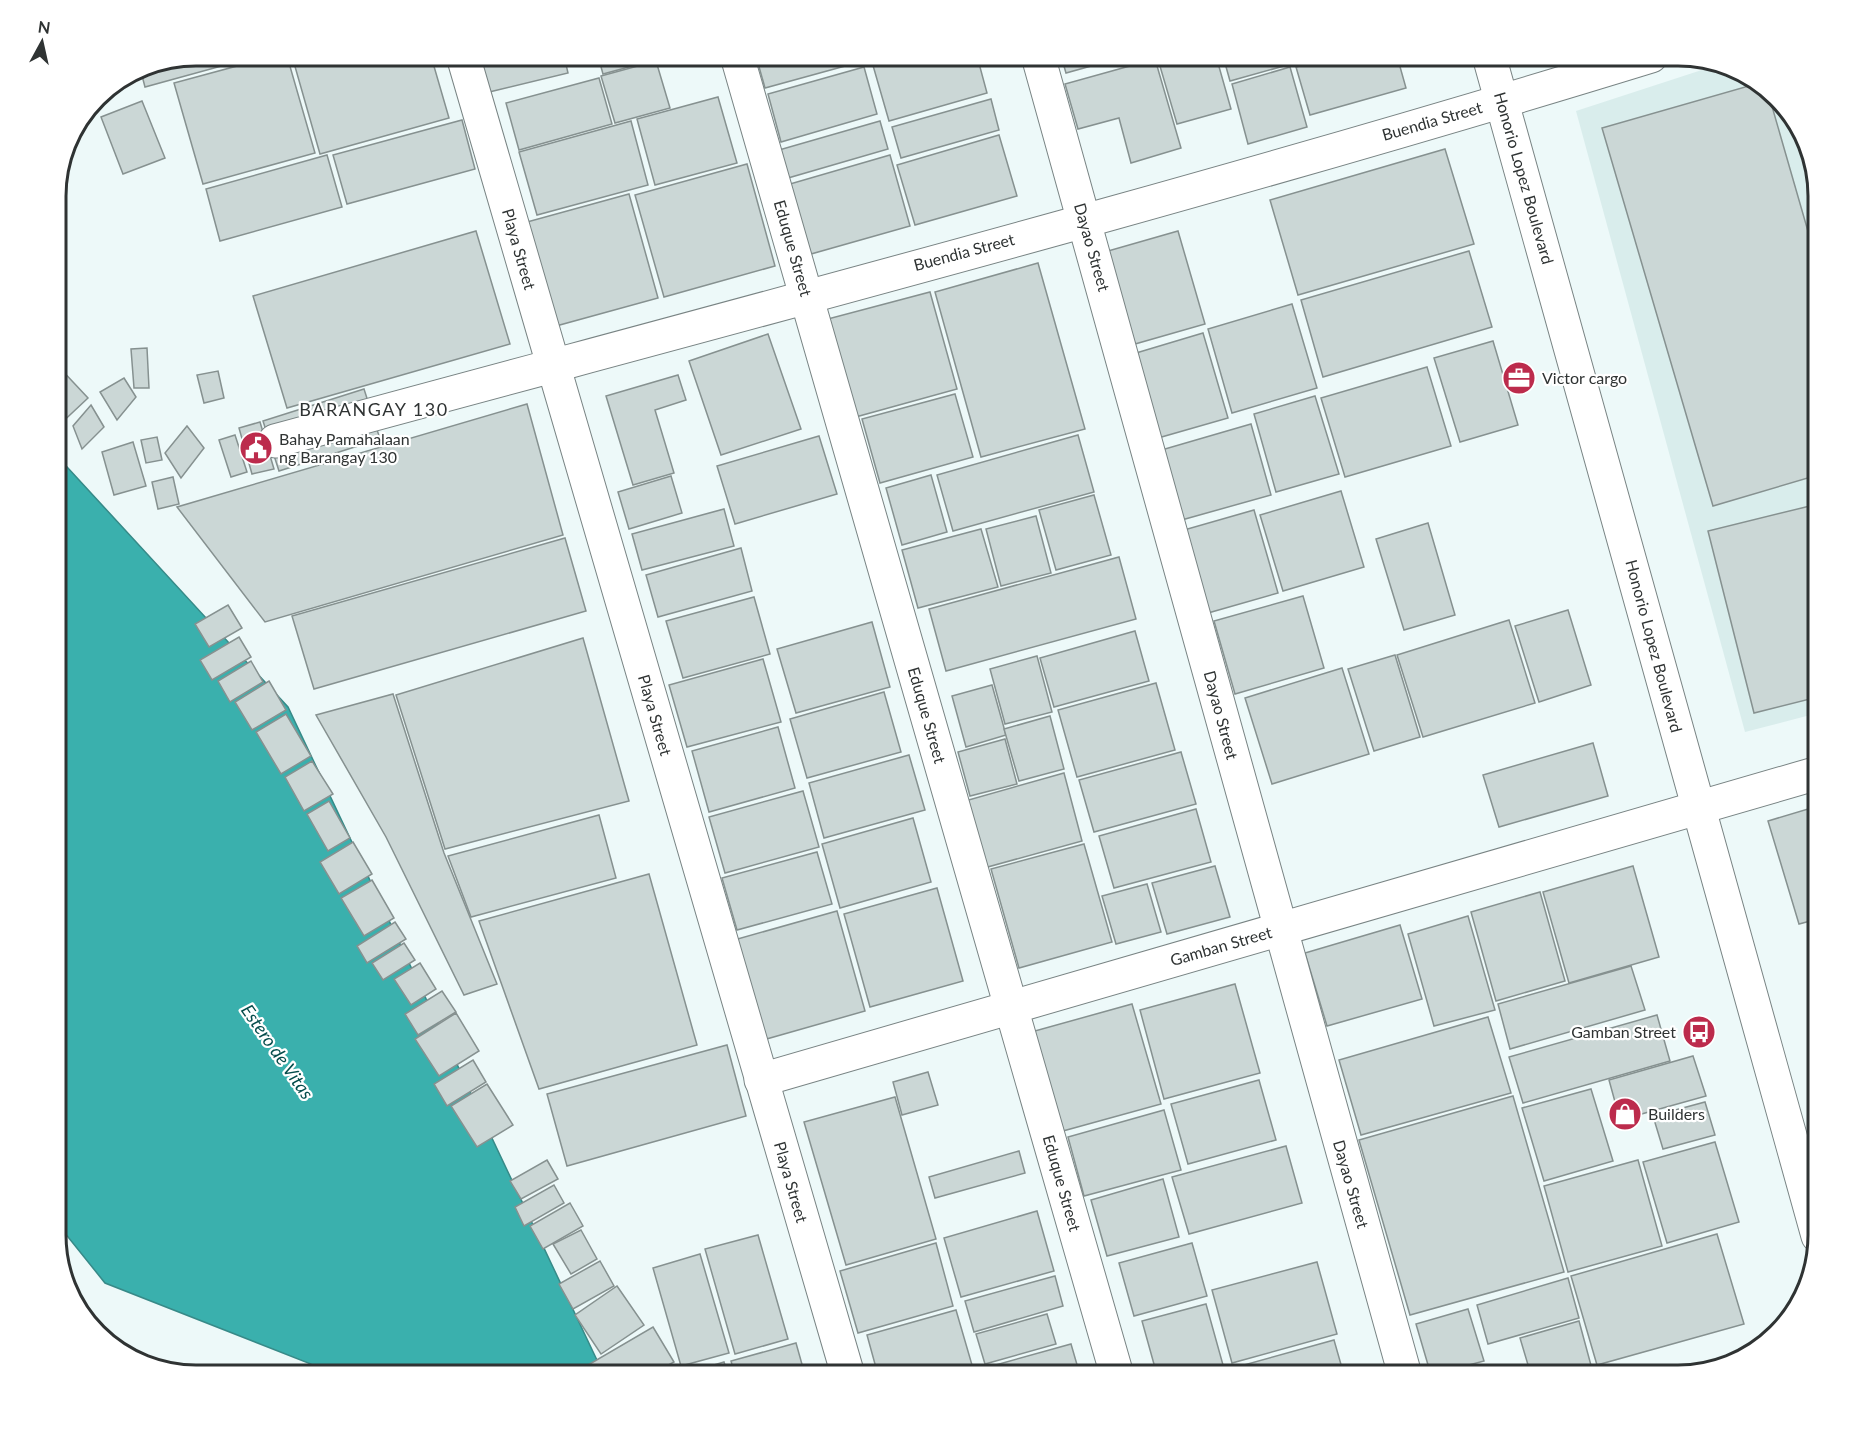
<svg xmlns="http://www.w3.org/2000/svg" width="1874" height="1431" font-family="Lato,sans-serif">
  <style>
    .built { fill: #d9edec }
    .water { fill: #3ab0ad; stroke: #378a88; stroke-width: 1.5 }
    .building { fill: #cbd7d6; stroke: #869190; stroke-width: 1.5 }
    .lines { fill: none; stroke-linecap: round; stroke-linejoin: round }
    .minor-casing { stroke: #798484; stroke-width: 35 }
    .major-casing { stroke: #798484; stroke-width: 35 }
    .minor { stroke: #fff; stroke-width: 33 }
    .major { stroke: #fff; stroke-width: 33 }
    .labels { text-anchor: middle; stroke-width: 4.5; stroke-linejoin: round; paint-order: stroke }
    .street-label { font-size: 16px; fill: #2f3333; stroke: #fff }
    .poi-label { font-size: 16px; fill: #2f3333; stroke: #fff; text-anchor: start }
    .neighbourhood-label { font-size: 18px; letter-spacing: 1.5px; fill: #2f3333; stroke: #fff }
    .water-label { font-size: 18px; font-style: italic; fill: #044c4b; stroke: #fff }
    .rim { fill: none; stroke: #2f3333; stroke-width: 3 }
  </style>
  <rect width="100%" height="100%" fill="#edf9f9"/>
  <path class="built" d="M 1711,67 L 1764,85 L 1804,133 L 1818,196 L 1818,713 L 1745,732 L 1576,111 Z"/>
  <path class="water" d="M 56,455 L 288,707 L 604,1375 L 317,1375 L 311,1364 L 105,1283 L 56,1222 Z"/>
  <g class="building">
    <path d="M 196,56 L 258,56 L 145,87 L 140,68 L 142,66 Z"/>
    <path d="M 274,56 L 287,56 L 315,153 L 203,184 L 174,83 Z"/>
    <path d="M 292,56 L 431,56 L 449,118 L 320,154 Z"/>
    <path d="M 476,56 L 564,56 L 568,73 L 485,93 Z"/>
    <path d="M 598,56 L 669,56 L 603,74 Z"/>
    <path d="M 756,56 L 865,56 L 867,60 L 765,88 Z"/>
    <path d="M 895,56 L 977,56 L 987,93 L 889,121 L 872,62 Z"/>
    <path d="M 1061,56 L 1127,56 L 1066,73 Z"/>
    <path d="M 1157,56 L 1216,56 L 1231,109 L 1177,124 Z"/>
    <path d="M 1223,56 L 1308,56 L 1309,59 L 1230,81 Z"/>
    <path d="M 1336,56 L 1397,56 L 1406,88 L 1310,115 L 1296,67 Z"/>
    <path d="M 1155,59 L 1181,148 L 1131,163 L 1119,118 L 1078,129 L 1065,84 Z"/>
    <path d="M 656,61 L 670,108 L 615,123 L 601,76 Z"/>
    <path d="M 864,67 L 877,114 L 781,142 L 768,94 Z"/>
    <path d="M 1290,67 L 1307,127 L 1248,144 L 1232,84 Z"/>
    <path d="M 599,78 L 612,124 L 519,150 L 506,103 Z"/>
    <path d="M 1759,83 L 1767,89 L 1818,266 L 1818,475 L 1713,506 L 1602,128 Z"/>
    <path d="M 718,97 L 737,163 L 655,185 L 637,119 Z"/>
    <path d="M 991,99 L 999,130 L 901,158 L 892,127 Z"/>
    <path d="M 142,101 L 165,158 L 123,174 L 101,117 Z"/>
    <path d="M 462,120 L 475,169 L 347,204 L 333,155 Z"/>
    <path d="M 631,121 L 648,185 L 537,215 L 519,152 Z"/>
    <path d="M 880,121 L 888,149 L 788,178 L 779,150 Z"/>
    <path d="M 999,135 L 1017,196 L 915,225 L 897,165 Z"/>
    <path d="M 1445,149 L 1474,244 L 1298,295 L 1270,200 Z"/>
    <path d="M 327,155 L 342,207 L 220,241 L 206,189 Z"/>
    <path d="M 890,155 L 910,226 L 811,254 L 790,184 Z"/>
    <path d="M 747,164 L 775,266 L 664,297 L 635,195 Z"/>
    <path d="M 629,194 L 658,298 L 556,326 L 527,222 Z"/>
    <path d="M 476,231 L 510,344 L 287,408 L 253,296 Z"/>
    <path d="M 1178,231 L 1205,324 L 1135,344 L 1108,251 Z"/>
    <path d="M 1469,251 L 1492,327 L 1323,377 L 1301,300 Z"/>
    <path d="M 1038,263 L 1085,429 L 981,457 L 935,292 Z"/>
    <path d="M 930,292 L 957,389 L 852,418 L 824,320 Z"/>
    <path d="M 1292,304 L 1317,388 L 1232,413 L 1208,329 Z"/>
    <path d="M 1203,333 L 1228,418 L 1151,440 L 1126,356 Z"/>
    <path d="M 768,334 L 801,429 L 721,455 L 689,361 Z"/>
    <path d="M 1493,341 L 1518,425 L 1460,442 L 1434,358 Z"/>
    <path d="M 147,348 L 149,388 L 134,388 L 131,349 Z"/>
    <path d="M 58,366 L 88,398 L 56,428 L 56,368 Z"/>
    <path d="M 1427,367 L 1451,446 L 1345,477 L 1321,398 Z"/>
    <path d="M 218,371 L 224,398 L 204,403 L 197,375 Z"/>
    <path d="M 678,375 L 686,400 L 655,410 L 674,473 L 633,485 L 606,396 Z"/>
    <path d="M 124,378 L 136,397 L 117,420 L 100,392 Z"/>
    <path d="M 364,389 L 380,439 L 279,471 L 263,421 Z"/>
    <path d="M 955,394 L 973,457 L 880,483 L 862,419 Z"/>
    <path d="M 1315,396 L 1339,474 L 1276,492 L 1254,414 Z"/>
    <path d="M 527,404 L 563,535 L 265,622 L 177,507 Z"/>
    <path d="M 91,405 L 104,427 L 82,449 L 73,426 Z"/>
    <path d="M 260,422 L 274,469 L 252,474 L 239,428 Z"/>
    <path d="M 1251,424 L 1271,495 L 1178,521 L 1158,451 Z"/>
    <path d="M 187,426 L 204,448 L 181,478 L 165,453 Z"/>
    <path d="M 235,435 L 247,472 L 231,477 L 219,440 Z"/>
    <path d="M 1078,435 L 1094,492 L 953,531 L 937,475 Z"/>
    <path d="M 819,436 L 837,494 L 735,524 L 717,466 Z"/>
    <path d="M 157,437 L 162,460 L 146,463 L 141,440 Z"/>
    <path d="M 133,442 L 146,486 L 114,495 L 102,452 Z"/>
    <path d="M 931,475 L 947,532 L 902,545 L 886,488 Z"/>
    <path d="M 671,476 L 682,513 L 629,529 L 618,492 Z"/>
    <path d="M 173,477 L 179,504 L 158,509 L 152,482 Z"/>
    <path d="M 1341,491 L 1364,567 L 1283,591 L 1260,515 Z"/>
    <path d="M 1094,495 L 1111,555 L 1056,570 L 1039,510 Z"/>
    <path d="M 1818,504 L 1818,697 L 1754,713 L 1708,531 Z"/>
    <path d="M 724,509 L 734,546 L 642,570 L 632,534 Z"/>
    <path d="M 1254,510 L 1278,593 L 1208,613 L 1184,530 Z"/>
    <path d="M 1036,516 L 1051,573 L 1001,586 L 986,529 Z"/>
    <path d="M 1428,523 L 1455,615 L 1404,630 L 1376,539 Z"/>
    <path d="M 981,529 L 998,587 L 918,608 L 902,550 Z"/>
    <path d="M 565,538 L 586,611 L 314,689 L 292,616 Z"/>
    <path d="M 741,548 L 752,591 L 658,617 L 646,575 Z"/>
    <path d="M 1119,557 L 1136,619 L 946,671 L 929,609 Z"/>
    <path d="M 1303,596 L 1324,668 L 1235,694 L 1214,621 Z"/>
    <path d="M 754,597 L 770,654 L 683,678 L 666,621 Z"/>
    <path d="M 228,605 L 242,628 L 209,647 L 195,624 Z"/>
    <path d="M 1568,610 L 1591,685 L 1539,702 L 1515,626 Z"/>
    <path d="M 1509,620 L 1535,703 L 1423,737 L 1397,655 Z"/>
    <path d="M 872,622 L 890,687 L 796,713 L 777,649 Z"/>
    <path d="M 1135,631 L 1149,681 L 1054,707 L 1040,658 Z"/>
    <path d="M 239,637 L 251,657 L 212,680 L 200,660 Z"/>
    <path d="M 583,638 L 629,801 L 445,849 L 396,695 Z"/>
    <path d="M 1395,655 L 1420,737 L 1374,751 L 1348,669 Z"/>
    <path d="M 1037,656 L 1052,712 L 1005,724 L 990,669 Z"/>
    <path d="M 763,659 L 781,722 L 687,747 L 669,685 Z"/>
    <path d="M 251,661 L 263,682 L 230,702 L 218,681 Z"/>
    <path d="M 1342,668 L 1369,754 L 1272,784 L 1245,698 Z"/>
    <path d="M 269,681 L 286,710 L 252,730 L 235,702 Z"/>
    <path d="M 1156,683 L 1175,750 L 1077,777 L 1058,710 Z"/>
    <path d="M 992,685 L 1006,735 L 966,747 L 952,696 Z"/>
    <path d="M 884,692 L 901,752 L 807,778 L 790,719 Z"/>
    <path d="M 393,694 L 444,853 L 497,984 L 464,995 L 386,837 L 316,715 Z"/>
    <path d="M 286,714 L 311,756 L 281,774 L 256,732 Z"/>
    <path d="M 1050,716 L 1064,769 L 1019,781 L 1004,729 Z"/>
    <path d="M 778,727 L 795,788 L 709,812 L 692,751 Z"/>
    <path d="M 1005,739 L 1017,784 L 970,796 L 958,752 Z"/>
    <path d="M 1593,743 L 1608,796 L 1499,827 L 1483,775 Z"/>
    <path d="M 1181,752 L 1196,804 L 1094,832 L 1079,780 Z"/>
    <path d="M 909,755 L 925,810 L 824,838 L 809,783 Z"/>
    <path d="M 312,761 L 333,794 L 304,811 L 285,777 Z"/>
    <path d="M 1064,773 L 1082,841 L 984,868 L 965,801 Z"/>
    <path d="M 803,791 L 819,847 L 725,873 L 709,817 Z"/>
    <path d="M 329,801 L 350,838 L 328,851 L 307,814 Z"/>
    <path d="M 1818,806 L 1818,919 L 1799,924 L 1768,821 Z"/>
    <path d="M 1196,809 L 1211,862 L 1114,888 L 1099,836 Z"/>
    <path d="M 599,815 L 616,878 L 471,917 L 448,856 Z"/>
    <path d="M 913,818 L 931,882 L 840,908 L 822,844 Z"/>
    <path d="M 353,842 L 372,874 L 339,894 L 320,862 Z"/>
    <path d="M 1084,844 L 1112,942 L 1019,968 L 991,869 Z"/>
    <path d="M 817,852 L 832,904 L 737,930 L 722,878 Z"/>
    <path d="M 1215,866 L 1230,917 L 1167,934 L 1152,883 Z"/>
    <path d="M 1633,866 L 1659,957 L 1569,983 L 1543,892 Z"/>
    <path d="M 649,874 L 697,1045 L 539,1089 L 479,921 Z"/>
    <path d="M 372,880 L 394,918 L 364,936 L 341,898 Z"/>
    <path d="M 1147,884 L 1161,932 L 1116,944 L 1102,896 Z"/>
    <path d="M 937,888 L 963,981 L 870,1007 L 844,914 Z"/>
    <path d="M 1540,892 L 1565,981 L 1496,1001 L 1471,912 Z"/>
    <path d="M 837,911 L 865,1011 L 763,1040 L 734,940 Z"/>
    <path d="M 1468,916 L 1495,1010 L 1434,1026 L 1408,934 Z"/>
    <path d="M 395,922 L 406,939 L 367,963 L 357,946 Z"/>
    <path d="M 1400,925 L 1422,999 L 1327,1026 L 1305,953 Z"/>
    <path d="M 404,943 L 415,960 L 383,980 L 372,963 Z"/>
    <path d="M 420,963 L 436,989 L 411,1005 L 394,979 Z"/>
    <path d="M 1631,966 L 1645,1010 L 1510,1049 L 1498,1004 Z"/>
    <path d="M 1235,984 L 1260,1073 L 1164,1099 L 1140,1010 Z"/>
    <path d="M 442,991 L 456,1012 L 418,1035 L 405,1014 Z"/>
    <path d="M 1132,1004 L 1161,1104 L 1052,1134 L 1024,1034 Z"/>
    <path d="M 456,1013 L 479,1051 L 439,1076 L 415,1039 Z"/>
    <path d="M 1657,1015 L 1670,1061 L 1523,1103 L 1509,1057 Z"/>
    <path d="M 1488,1017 L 1511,1093 L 1361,1135 L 1339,1060 Z"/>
    <path d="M 727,1045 L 746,1116 L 567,1166 L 547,1094 Z"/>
    <path d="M 1693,1056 L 1706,1096 L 1620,1120 L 1609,1080 Z"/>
    <path d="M 473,1060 L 486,1082 L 447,1106 L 434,1084 Z"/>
    <path d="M 928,1072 L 938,1105 L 902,1115 L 893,1082 Z"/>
    <path d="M 1259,1080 L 1276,1140 L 1188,1164 L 1171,1104 Z"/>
    <path d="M 487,1084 L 513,1125 L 477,1147 L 451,1106 Z"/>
    <path d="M 1591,1089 L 1613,1161 L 1544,1181 L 1522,1108 Z"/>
    <path d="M 1513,1096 L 1564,1272 L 1410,1315 L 1359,1140 Z"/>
    <path d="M 895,1097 L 936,1239 L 846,1265 L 804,1122 Z"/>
    <path d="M 1705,1102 L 1715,1135 L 1663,1149 L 1653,1116 Z"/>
    <path d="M 1164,1110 L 1181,1170 L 1084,1196 L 1068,1137 Z"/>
    <path d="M 1715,1142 L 1739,1222 L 1667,1243 L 1643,1162 Z"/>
    <path d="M 1286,1146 L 1302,1203 L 1189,1234 L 1172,1177 Z"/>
    <path d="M 1019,1151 L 1025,1173 L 935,1198 L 929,1177 Z"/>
    <path d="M 547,1160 L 558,1179 L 521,1199 L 510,1181 Z"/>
    <path d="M 1638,1160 L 1662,1246 L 1568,1272 L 1544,1186 Z"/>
    <path d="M 1163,1179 L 1179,1237 L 1107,1256 L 1091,1200 Z"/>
    <path d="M 554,1185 L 564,1203 L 524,1226 L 515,1207 Z"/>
    <path d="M 570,1203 L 583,1226 L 543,1249 L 530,1226 Z"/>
    <path d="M 1037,1211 L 1054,1271 L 961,1297 L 944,1238 Z"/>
    <path d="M 581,1230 L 597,1259 L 571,1274 L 553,1244 Z"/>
    <path d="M 1717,1234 L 1744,1324 L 1597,1365 L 1571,1276 Z"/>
    <path d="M 758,1235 L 788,1339 L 735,1354 L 705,1249 Z"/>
    <path d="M 936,1243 L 953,1306 L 858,1333 L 840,1271 Z"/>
    <path d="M 1192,1243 L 1207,1296 L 1134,1316 L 1119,1263 Z"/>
    <path d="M 700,1254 L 729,1353 L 681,1366 L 653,1268 Z"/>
    <path d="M 600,1261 L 614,1286 L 573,1309 L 559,1284 Z"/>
    <path d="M 1317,1262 L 1337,1334 L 1232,1363 L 1212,1290 Z"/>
    <path d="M 1055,1276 L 1063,1306 L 974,1332 L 965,1301 Z"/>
    <path d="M 1568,1278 L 1579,1318 L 1488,1344 L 1477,1305 Z"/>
    <path d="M 617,1286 L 644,1325 L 601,1354 L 575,1315 Z"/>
    <path d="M 1206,1304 L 1223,1365 L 1186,1375 L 1157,1375 L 1142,1321 Z"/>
    <path d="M 1468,1309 L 1484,1361 L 1431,1375 L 1416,1324 Z"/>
    <path d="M 956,1310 L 972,1365 L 936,1375 L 878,1375 L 867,1335 Z"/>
    <path d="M 1047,1314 L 1056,1344 L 985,1364 L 976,1334 Z"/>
    <path d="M 1579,1321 L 1592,1369 L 1570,1375 L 1531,1375 L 1520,1338 Z"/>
    <path d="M 653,1327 L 674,1362 L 650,1375 L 595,1375 L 588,1365 Z"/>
    <path d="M 1334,1340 L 1344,1375 L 1247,1375 L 1244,1365 Z"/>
    <path d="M 796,1343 L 805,1375 L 735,1375 L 731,1361 Z"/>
    <path d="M 1071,1344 L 1080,1375 L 995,1375 L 992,1366 Z"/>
    <path d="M 724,1362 L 728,1375 L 681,1375 Z"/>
  </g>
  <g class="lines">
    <g class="minor-casing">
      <g id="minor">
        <path d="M 463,56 L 848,1375"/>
        <path d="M 737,56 L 1117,1375"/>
        <path d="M 1038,56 L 1405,1375"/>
        <path d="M 275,441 C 734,316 1196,196 1651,56"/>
        <path d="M 761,1080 L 1818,773"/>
      </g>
    </g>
    <g class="major-casing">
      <path id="major" d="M 1489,56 L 1818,1236"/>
    </g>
    <use href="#minor" class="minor"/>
    <use href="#major" class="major"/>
  </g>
  <defs>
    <g id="office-disc" transform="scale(1.725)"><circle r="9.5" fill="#bc2b4c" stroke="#fff"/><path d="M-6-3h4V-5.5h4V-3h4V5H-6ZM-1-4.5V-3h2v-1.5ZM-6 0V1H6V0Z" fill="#fff"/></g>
    <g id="civic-disc" transform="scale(1.725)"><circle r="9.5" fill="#bc2b4c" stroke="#fff"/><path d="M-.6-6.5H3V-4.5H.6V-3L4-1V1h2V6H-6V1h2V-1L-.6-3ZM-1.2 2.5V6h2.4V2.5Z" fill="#fff"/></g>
    <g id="bus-disc" transform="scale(1.725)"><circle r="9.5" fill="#bc2b4c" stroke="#fff"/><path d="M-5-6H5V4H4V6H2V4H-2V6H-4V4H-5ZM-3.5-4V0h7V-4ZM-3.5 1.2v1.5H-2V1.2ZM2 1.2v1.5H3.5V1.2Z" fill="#fff"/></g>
    <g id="shop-disc" transform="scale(1.725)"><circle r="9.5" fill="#bc2b4c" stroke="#fff"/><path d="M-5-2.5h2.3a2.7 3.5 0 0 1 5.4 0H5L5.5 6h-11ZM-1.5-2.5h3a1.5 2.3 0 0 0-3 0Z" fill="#fff"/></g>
  </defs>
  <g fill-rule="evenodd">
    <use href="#office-disc" x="1519" y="378"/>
    <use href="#civic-disc" x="256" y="448"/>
    <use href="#bus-disc" x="1699" y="1032"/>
    <use href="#shop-disc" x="1625" y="1114"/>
  </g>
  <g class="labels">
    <g class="street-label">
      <text transform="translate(1432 121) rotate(-16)" y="6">Buendia Street</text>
      <text transform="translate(1524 178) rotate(74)" y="6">Honorio Lopez Boulevard</text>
      <text transform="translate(1092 247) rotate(74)" y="6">Dayao Street</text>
      <text transform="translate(793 248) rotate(74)" y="6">Eduque Street</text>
      <text transform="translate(519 249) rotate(74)" y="6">Playa Street</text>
      <text transform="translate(964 252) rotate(-15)" y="6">Buendia Street</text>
      <text transform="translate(1654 646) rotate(75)" y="6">Honorio Lopez Boulevard</text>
      <text transform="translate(655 715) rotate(74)" y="6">Playa Street</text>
      <text transform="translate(927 715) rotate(74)" y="6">Eduque Street</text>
      <text transform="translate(1221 715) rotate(75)" y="6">Dayao Street</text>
      <text transform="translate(1221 946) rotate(-16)" y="6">Gamban Street</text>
      <text transform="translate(791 1182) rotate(74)" y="6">Playa Street</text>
      <text transform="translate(1062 1183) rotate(74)" y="6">Eduque Street</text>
      <text transform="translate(1351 1184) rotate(74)" y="6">Dayao Street</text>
    </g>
    <g class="poi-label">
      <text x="1542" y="384">Victor cargo</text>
      <text x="279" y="445">Bahay Pamahalaan<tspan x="279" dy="18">ng Barangay 130</tspan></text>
      <text x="1676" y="1038" text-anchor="end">Gamban Street</text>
      <text x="1648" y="1120">Builders</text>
    </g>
    <g class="neighbourhood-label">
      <text x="374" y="416">BARANGAY 130</text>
    </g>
    <g class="water-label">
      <text transform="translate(277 1052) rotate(55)" y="6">Estero de Vitas</text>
    </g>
  </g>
  <path d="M0 0H1874V1431H0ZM196 66H1678A130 130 0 0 1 1808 196V1235A130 130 0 0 1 1678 1365H196A130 130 0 0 1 66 1235V196A130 130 0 0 1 196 66Z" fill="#fff" fill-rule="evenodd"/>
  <path class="rim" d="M196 66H1678A130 130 0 0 1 1808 196V1235A130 130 0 0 1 1678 1365H196A130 130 0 0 1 66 1235V196A130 130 0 0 1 196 66Z"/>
  <g transform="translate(42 42) rotate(8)" stroke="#ffffff" stroke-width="4.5" paint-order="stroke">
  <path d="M0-4.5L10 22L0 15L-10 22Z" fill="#2f3333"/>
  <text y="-9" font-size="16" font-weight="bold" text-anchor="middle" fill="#2f3333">N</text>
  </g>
</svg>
